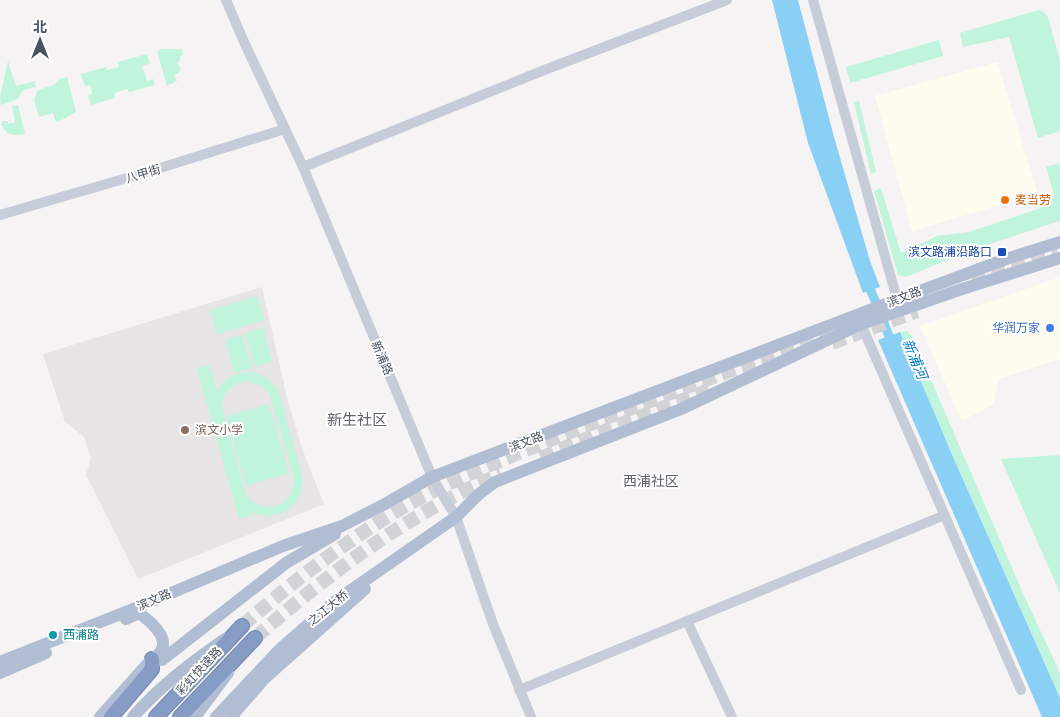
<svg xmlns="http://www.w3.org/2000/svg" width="1060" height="717" font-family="Roboto,'Noto Sans SC',sans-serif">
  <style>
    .commercial { fill: #fefcee }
    .education { fill: #e6e4e5 }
    .green { fill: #c0f4dc; fill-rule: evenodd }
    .water { fill: #8acff4 }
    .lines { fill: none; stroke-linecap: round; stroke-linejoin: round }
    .canal { stroke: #8acff4; stroke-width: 9 }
    .highway-tunnel { stroke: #d2d3d6; stroke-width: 14; stroke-dasharray: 14 7; stroke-linecap: butt }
    .highway-casing { stroke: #7287b1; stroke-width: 16 }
    .minor { stroke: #c6cdd8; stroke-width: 10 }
    .major { stroke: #b1bdd3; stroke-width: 12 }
    .highway { stroke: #879cc5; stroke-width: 14 }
    .food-dot { fill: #e8710a; stroke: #fff; stroke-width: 2 }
    .transit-dot { fill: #1a4fb4; stroke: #fff; stroke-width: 2 }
    .shop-dot { fill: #3f7fe0; stroke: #fff; stroke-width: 2 }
    .education-dot { fill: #8d6e63; stroke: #fff; stroke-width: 2 }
    .culture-dot { fill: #0f9aa8; stroke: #fff; stroke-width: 2 }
    .labels { text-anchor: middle; stroke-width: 4; stroke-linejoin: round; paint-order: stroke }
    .street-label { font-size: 12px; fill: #485262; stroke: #fff }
    .food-label { font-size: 12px; fill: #c56008; stroke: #fff; text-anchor: start }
    .transit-label { font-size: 12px; fill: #164399; stroke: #fff; text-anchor: end }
    .shop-label { font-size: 12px; fill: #366cbe; stroke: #fff; text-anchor: end }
    .education-label { font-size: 12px; fill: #785e54; stroke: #fff; text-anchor: start }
    .culture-label { font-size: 12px; fill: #0d838f; stroke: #fff; text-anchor: start }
    .water-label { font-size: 14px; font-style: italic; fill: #007bbe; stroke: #fff }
    .neighbourhood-label { font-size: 14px; fill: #5e6169; stroke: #fff }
    .quarter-label { font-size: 15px; fill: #5e6169; stroke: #fff }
  </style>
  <rect width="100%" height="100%" fill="#f5f3f3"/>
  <g class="commercial">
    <path d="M 997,62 L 1038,194 L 912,231 L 875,96 Z"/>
    <path d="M 1060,277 L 1060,359 L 999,379 L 993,405 L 962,421 L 920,326 Z"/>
  </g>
  <path class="education" d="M 262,287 L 288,402 L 303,451 L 324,504 L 138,579 L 86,475 L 91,458 L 84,437 L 65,422 L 43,354 Z"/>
  <g class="green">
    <path d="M 1039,10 L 1045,13 L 1048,17 L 1060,61 L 1060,131 L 1038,138 L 1009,37 L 963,47 L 960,33 Z"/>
    <path d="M 939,40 L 943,56 L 850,83 L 846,67 Z"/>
    <path d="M 162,49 L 182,49 L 183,55 L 180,56 L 180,60 L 177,63 L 180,66 L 180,72 L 174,75 L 177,81 L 167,86 L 157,51 Z"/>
    <path d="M 147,54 L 150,63 L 142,66 L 147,81 L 153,79 L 155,85 L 129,92 L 128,89 L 114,93 L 115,98 L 91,105 L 88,96 L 92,94 L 90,85 L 85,86 L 81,74 L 106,67 L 107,70 L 119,67 L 118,62 Z"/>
    <path d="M 8,61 L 16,86 L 34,81 L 36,87 C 27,89 21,89 18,99 L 1,105 L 0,97 Z"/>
    <path d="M 67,77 L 76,112 C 69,115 64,120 56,122 L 53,113 L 39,117 L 34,100 L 38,90 L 54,85 L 60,79 Z"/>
    <path d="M 859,101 L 876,172 L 871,174 L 854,102 Z"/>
    <path d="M 18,105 L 25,134 C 12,135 8,137 1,124 L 3,121 L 8,121 L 8,124 L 15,122 L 12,106 Z"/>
    <path d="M 1060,163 L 1060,221 L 974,249 L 906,277 L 898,275 L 874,191 L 881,188 L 901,253 L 937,236 L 969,232 L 1050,205 L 1054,195 L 1046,167 Z"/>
    <path d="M 257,296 L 264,320 L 217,334 L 210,310 Z"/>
    <path d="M 263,328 L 272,361 L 255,367 L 245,334 Z"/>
    <path d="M 907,331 L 912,336 L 1022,591 L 1060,673 L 1060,698 L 956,464 L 900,332 Z"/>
    <path d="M 242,335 L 252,368 L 234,373 L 225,340 Z"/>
    <path d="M 209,365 L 217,390 C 234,367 262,365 279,391 L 303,480 C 302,508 277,523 251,512 L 251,516 L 239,519 L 197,368 ZM 246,381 L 262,386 L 270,395 L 293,475 C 298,505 264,519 246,494 L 223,413 C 220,396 229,384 246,381 Z"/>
    <path d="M 269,404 L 289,473 L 246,486 L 226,416 Z"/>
    <path d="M 1060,455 L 1060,593 L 1001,459 Z"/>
  </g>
  <g class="water">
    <path d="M 772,0 L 798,0 L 834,137 L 870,261 L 880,287 L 863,293 L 808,143 Z"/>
    <path d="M 900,332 L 956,464 L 1060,698 L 1060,717 L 1042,717 L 878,340 Z"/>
  </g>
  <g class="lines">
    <path class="canal" d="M 867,281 L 893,346"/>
    <g class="highway-tunnel">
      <path d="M 972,280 L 1057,249"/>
      <path d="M 832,343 L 917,311"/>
      <path d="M 541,458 L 628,421 L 709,390"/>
      <path d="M 242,626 C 292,582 343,543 400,509 C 452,479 509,457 565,434 C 653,399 741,367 830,333"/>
      <path d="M 255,638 C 329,573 409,513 501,474"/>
    </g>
    <g class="highway-casing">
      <g id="highway">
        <path d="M 111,717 L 152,669 L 152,659"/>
        <path d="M 156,717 L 242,626"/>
        <path d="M 180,717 L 255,638"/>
      </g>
    </g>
    <g class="minor">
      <path d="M 226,0 L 244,42 L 303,167 L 432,477 L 456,517 L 493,624 L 531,717"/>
      <path d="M 813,0 L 897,299"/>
      <path d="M 303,167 L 547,69 L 727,0"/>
      <path d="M 0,215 L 144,173 L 285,129"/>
      <path d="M 861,324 L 1021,690"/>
      <path d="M 687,621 L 732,717"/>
      <path d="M 519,690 L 945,515"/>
    </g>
    <g class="major">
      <path d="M 154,659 L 162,660 L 286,563 L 335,534"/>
      <path d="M 0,662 L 138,607 L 283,546 L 342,526 L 385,504 L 432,477 L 909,295 L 1006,259 L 1060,242"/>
      <path d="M 0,673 L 46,653"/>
      <path d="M 100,717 L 152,659 C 177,644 154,624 139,613 L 126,619"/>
      <path d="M 133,717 C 160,686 192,662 225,639"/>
      <path d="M 195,717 L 228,673"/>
      <path d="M 216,717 L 280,649 L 334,602 L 456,517 L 479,494 L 495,482 L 681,409 L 861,324 L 962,289 L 1060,258"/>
      <path d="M 231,717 L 264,679 L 365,589"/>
    </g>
    <use href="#highway" class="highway"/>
  </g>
  <circle class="food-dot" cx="1005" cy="200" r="5"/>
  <rect class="transit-dot" x="997" y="247" width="10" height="10" rx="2.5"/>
  <circle class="shop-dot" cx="1050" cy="328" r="5"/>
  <circle class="education-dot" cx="185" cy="430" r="5"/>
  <circle class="culture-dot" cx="53" cy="635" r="5"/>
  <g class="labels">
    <g class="street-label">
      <text transform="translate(143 174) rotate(-17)" y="4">八甲街</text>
      <text transform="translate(904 297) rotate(-21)" y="4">滨文路</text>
      <text transform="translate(382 358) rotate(67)" y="4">新浦路</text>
      <text transform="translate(526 442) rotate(-21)" y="4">滨文路</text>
      <text transform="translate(154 600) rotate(-23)" y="4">滨文路</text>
      <text transform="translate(328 608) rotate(-39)" y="4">之江大桥</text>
      <text transform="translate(199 671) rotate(-47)" y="4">彩虹快速路</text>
    </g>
    <g class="food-label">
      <text x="1015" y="204">麦当劳</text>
    </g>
    <g class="transit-label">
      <text x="992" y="256">滨文路浦沿路口</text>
    </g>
    <g class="shop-label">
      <text x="1040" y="332">华润万家</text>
    </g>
    <g class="education-label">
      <text x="195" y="434">滨文小学</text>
    </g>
    <g class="culture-label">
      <text x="63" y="639">西浦路</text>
    </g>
    <g class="water-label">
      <text transform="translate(915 359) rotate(67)" y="5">新浦河</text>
    </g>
    <g class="neighbourhood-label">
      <text x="651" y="486">西浦社区</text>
    </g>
    <g class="quarter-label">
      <text x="357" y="425">新生社区</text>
    </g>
  </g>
  <g transform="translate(40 40)" stroke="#ffffff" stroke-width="4" paint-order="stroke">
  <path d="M0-4L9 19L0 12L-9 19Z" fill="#485262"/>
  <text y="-8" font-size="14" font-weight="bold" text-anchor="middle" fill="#485262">北</text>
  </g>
</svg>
